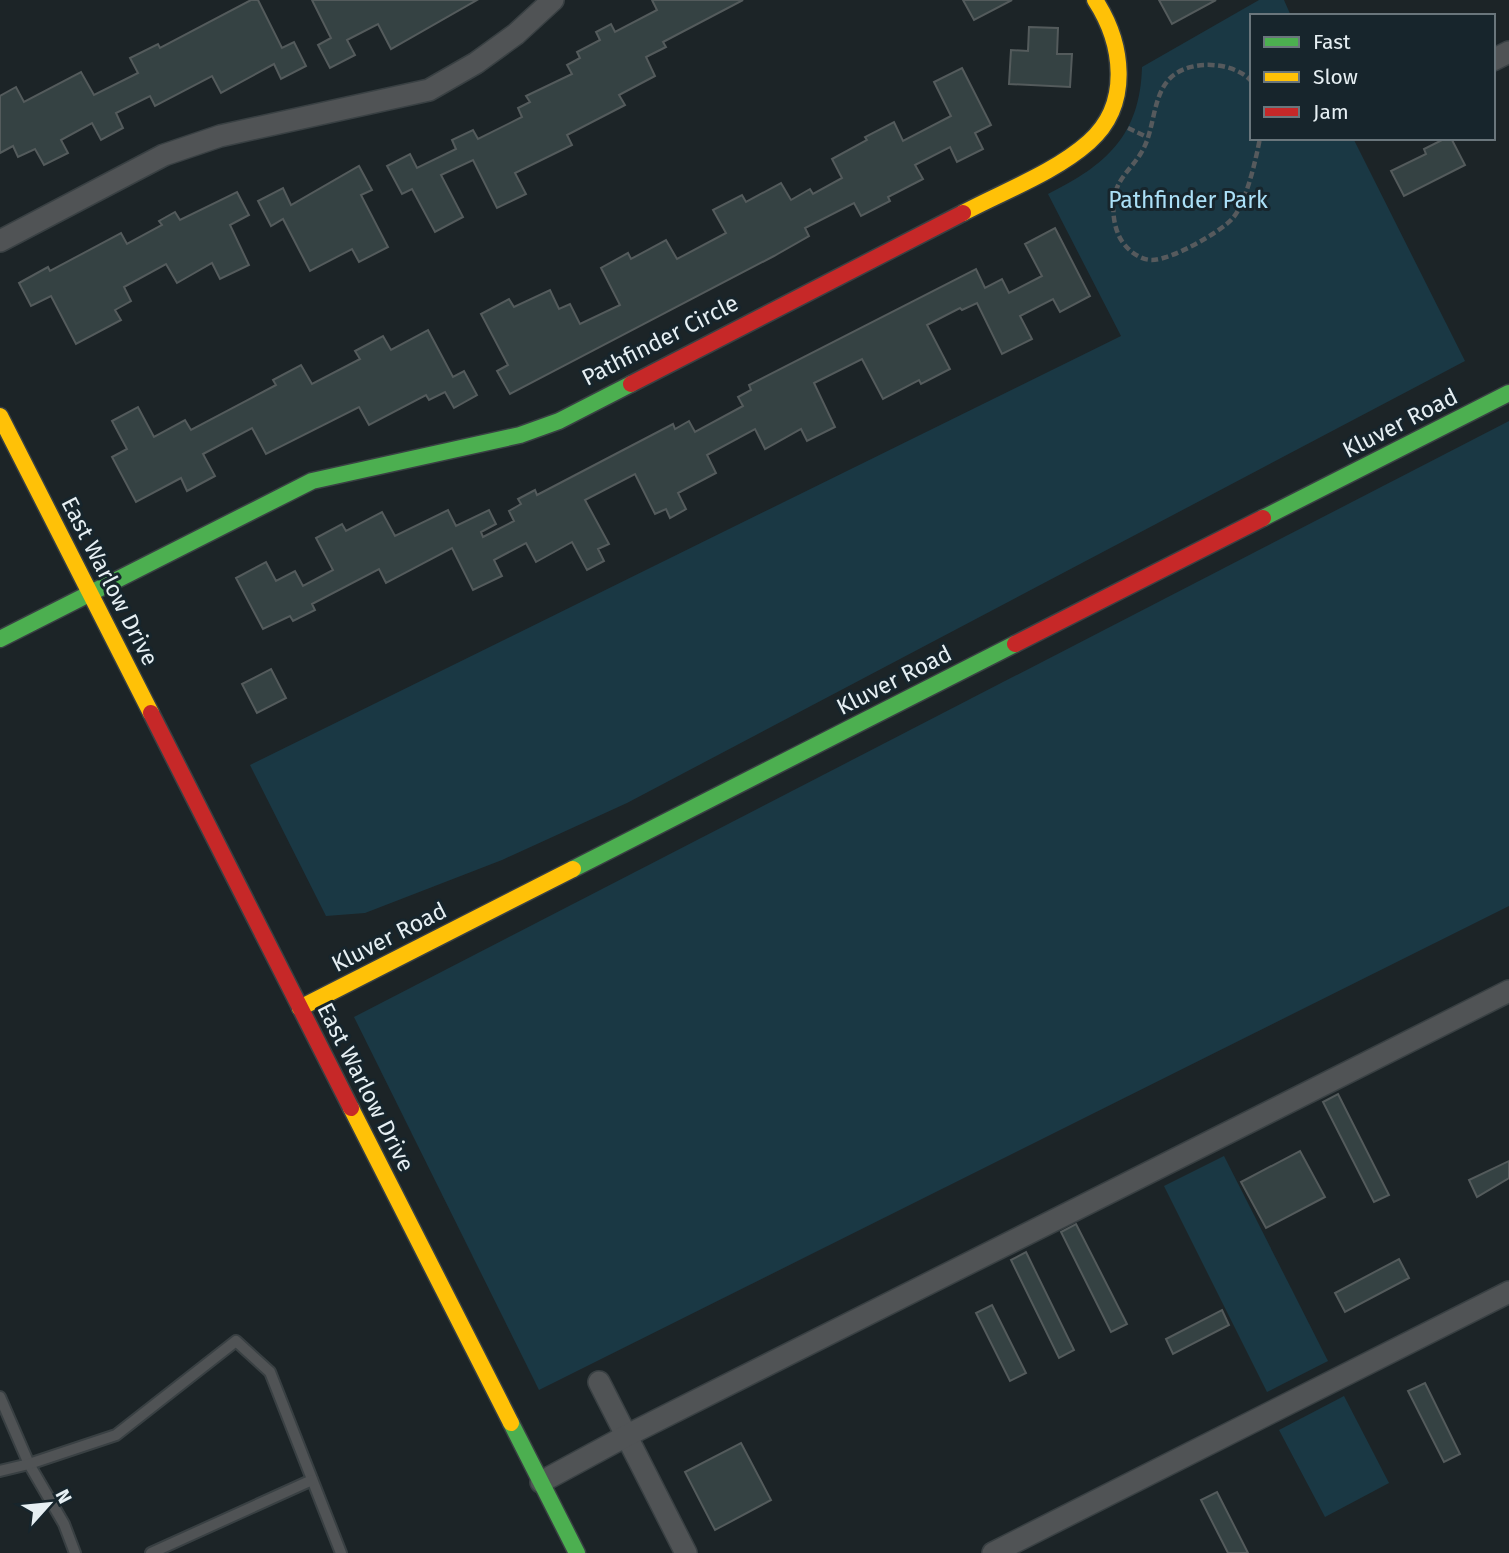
<svg xmlns="http://www.w3.org/2000/svg" width="1509" height="1553" font-family="'Fira Sans',sans-serif">
  <style>
    .green { fill: #1a3844 }
    .building { fill: #354243; stroke: #545b5c; stroke-width: 2 }
    .lines { fill: none; stroke-linecap: round; stroke-linejoin: round }
    .lane-casing { stroke: #394043; stroke-width: 14 }
    .street-casing { stroke: #394043; stroke-width: 24 }
    .fast-casing { stroke: #394043; stroke-width: 19 }
    .slow-casing { stroke: #394043; stroke-width: 19 }
    .jam-casing { stroke: #394043; stroke-width: 19 }
    .path { stroke: #565a5d; stroke-width: 4.5; stroke-dasharray: 7 3.5; stroke-linecap: butt }
    .lane { stroke: #505355; stroke-width: 10 }
    .street { stroke: #505355; stroke-width: 21 }
    .fast { stroke: #4caf50; stroke-width: 16 }
    .slow { stroke: #ffc107; stroke-width: 16 }
    .jam { stroke: #c62828; stroke-width: 16 }
    .labels { text-anchor: middle; stroke-width: 6; stroke-linejoin: round; paint-order: stroke }
    .park-label { font-size: 23px; fill: #abe0f7; stroke: #17252c }
    .street-label { font-size: 23px; fill: #e6eff3; stroke: #17252c }
  </style>
  <rect width="100%" height="100%" fill="#1c2427"/>
  <g class="green">
    <path d="M 1259,0 L 1284,0 L 1291,16 L 1252,16 L 1252,138 L 1353,138 L 1465,361 L 627,803 L 502,860 L 365,913 L 326,916 L 250,765 L 1121,336 L 1048,194 C 1106,165 1140,136 1142,67 Z"/>
    <path d="M 1509,421 L 1509,906 L 539,1390 L 354,1017 Z"/>
    <path d="M 1224,1156 L 1328,1361 L 1267,1392 L 1164,1186 Z"/>
    <path d="M 1344,1396 L 1389,1483 L 1325,1517 L 1279,1430 Z"/>
  </g>
  <g class="building">
    <path d="M 251,0 L 258,0 L 282,48 L 294,42 L 306,66 L 281,79 L 274,64 L 221,93 L 212,76 L 155,106 L 150,96 L 116,113 L 123,128 L 101,140 L 92,123 L 61,140 L 68,153 L 44,165 L 35,149 L 18,157 L 13,146 L 0,153 L 0,96 L 16,87 L 24,102 L 81,72 L 94,95 L 138,73 L 130,58 L 158,44 L 160,48 Z"/>
    <path d="M 312,0 L 477,0 L 391,49 L 378,24 L 347,40 L 355,55 L 330,68 L 318,45 L 331,38 Z"/>
    <path d="M 652,0 L 743,0 L 663,42 L 666,47 L 646,57 L 655,76 L 619,95 L 625,105 L 567,135 L 572,145 L 515,173 L 526,194 L 497,208 L 473,160 L 441,175 L 463,217 L 435,232 L 412,189 L 402,194 L 387,166 L 410,154 L 417,168 L 456,149 L 452,140 L 473,130 L 478,139 L 522,117 L 518,108 L 530,102 L 526,96 L 572,74 L 567,65 L 580,58 L 577,52 L 600,40 L 596,32 L 611,24 L 615,32 L 657,10 Z"/>
    <path d="M 963,0 L 1012,0 L 974,20 Z"/>
    <path d="M 1159,0 L 1216,0 L 1172,24 Z"/>
    <path d="M 1029,27 L 1058,28 L 1057,54 L 1072,54 L 1070,87 L 1009,84 L 1011,50 L 1028,51 Z"/>
    <path d="M 962,68 L 991,125 L 975,133 L 983,149 L 957,162 L 950,147 L 915,165 L 923,179 L 888,197 L 890,201 L 861,216 L 854,203 L 805,228 L 809,236 L 774,256 L 510,394 L 497,371 L 508,365 L 481,314 L 509,299 L 514,307 L 550,290 L 559,309 L 570,304 L 580,324 L 620,305 L 601,268 L 628,253 L 631,259 L 666,240 L 677,259 L 726,233 L 713,210 L 742,195 L 746,202 L 781,183 L 791,200 L 810,189 L 813,194 L 842,178 L 832,159 L 867,140 L 865,137 L 894,122 L 903,141 L 951,116 L 934,82 Z"/>
    <path d="M 1446,138 L 1451,138 L 1465,165 L 1404,196 L 1391,171 L 1426,154 L 1424,149 Z"/>
    <path d="M 359,166 L 372,190 L 361,195 L 388,247 L 359,262 L 352,249 L 310,271 L 283,219 L 271,226 L 258,201 L 283,188 L 291,205 Z"/>
    <path d="M 237,192 L 249,215 L 230,225 L 249,265 L 220,279 L 212,263 L 177,283 L 166,264 L 124,287 L 131,301 L 115,310 L 121,320 L 76,344 L 51,296 L 31,306 L 19,283 L 48,267 L 50,271 L 121,233 L 127,244 L 162,225 L 159,221 L 175,212 L 180,220 Z"/>
    <path d="M 1055,228 L 1090,296 L 1060,312 L 1053,299 L 1020,316 L 1032,339 L 1002,354 L 977,303 L 962,310 L 960,308 L 927,325 L 950,369 L 921,384 L 919,380 L 883,399 L 862,359 L 814,383 L 835,427 L 807,441 L 801,429 L 765,449 L 755,429 L 707,455 L 716,473 L 678,493 L 686,509 L 670,518 L 666,509 L 655,514 L 635,474 L 585,500 L 609,544 L 598,549 L 604,561 L 587,570 L 572,542 L 536,562 L 526,543 L 494,560 L 502,576 L 473,590 L 452,548 L 386,583 L 379,569 L 312,604 L 315,610 L 293,621 L 290,616 L 263,629 L 236,578 L 266,562 L 276,581 L 295,571 L 303,586 L 333,570 L 316,538 L 342,524 L 346,531 L 382,512 L 395,536 L 448,510 L 456,526 L 489,510 L 496,524 L 481,532 L 483,537 L 514,521 L 509,511 L 521,504 L 518,499 L 535,490 L 537,495 L 673,424 L 675,429 L 689,421 L 695,432 L 743,406 L 738,397 L 751,390 L 749,385 L 976,269 L 985,288 L 1002,279 L 1009,293 L 1042,276 L 1025,244 Z"/>
    <path d="M 428,330 L 453,377 L 464,371 L 477,395 L 454,408 L 445,392 L 429,400 L 426,395 L 369,425 L 359,407 L 266,454 L 252,428 L 203,454 L 215,476 L 187,491 L 181,478 L 136,502 L 112,457 L 127,449 L 112,421 L 138,407 L 154,437 L 185,420 L 191,430 L 276,385 L 273,380 L 301,365 L 312,384 L 360,359 L 355,351 L 383,336 L 391,350 Z"/>
    <path d="M 271,669 L 286,698 L 257,713 L 242,684 Z"/>
    <path d="M 1338,1094 L 1389,1195 L 1374,1202 L 1323,1102 Z"/>
    <path d="M 1300,1151 L 1325,1197 L 1266,1228 L 1241,1182 Z"/>
    <path d="M 1509,1161 L 1509,1178 L 1477,1197 L 1469,1180 Z"/>
    <path d="M 1076,1224 L 1127,1324 L 1111,1332 L 1061,1232 Z"/>
    <path d="M 1026,1252 L 1074,1350 L 1059,1358 L 1011,1260 Z"/>
    <path d="M 1399,1259 L 1409,1278 L 1345,1312 L 1335,1293 Z"/>
    <path d="M 992,1305 L 1026,1373 L 1010,1381 L 976,1313 Z"/>
    <path d="M 1222,1310 L 1229,1325 L 1173,1354 L 1166,1339 Z"/>
    <path d="M 1425,1383 L 1460,1454 L 1444,1462 L 1408,1391 Z"/>
    <path d="M 741,1443 L 771,1500 L 715,1530 L 685,1472 Z"/>
    <path d="M 1217,1492 L 1248,1553 L 1228,1553 L 1201,1500 Z"/>
  </g>
  <g class="lines">
    <g class="lane-casing">
      <g id="lane">
        <path d="M 0,1397 L 29,1464 L 64,1524 L 75,1553"/>
        <path d="M 0,1471 L 29,1464 L 116,1435 L 236,1341 L 270,1372 L 341,1553"/>
        <path d="M 151,1553 L 312,1480"/>
      </g>
    </g>
    <g class="street-casing">
      <g id="street">
        <path d="M 1493,60 L 1509,52"/>
        <path d="M 0,241 L 164,155 L 220,136 L 429,90 L 476,63 L 516,34 L 553,0"/>
        <path d="M 599,1382 L 686,1553"/>
        <path d="M 541,1482 L 626,1436 L 1509,991"/>
        <path d="M 993,1553 L 1509,1292"/>
      </g>
    </g>
    <g class="fast-casing">
      <g id="fast">
        <path d="M 1263,518 L 1509,393"/>
        <path d="M 0,639 L 312,481 L 520,435 L 559,421 L 631,384"/>
        <path d="M 573,869 L 1015,644"/>
        <path d="M 511,1423 L 577,1553"/>
      </g>
    </g>
    <g class="slow-casing">
      <g id="slow">
        <path d="M 963,213 C 1004,191 1054,173 1089,142 C 1132,104 1123,43 1095,0"/>
        <path d="M 0,416 L 151,713"/>
        <path d="M 300,1008 L 573,869"/>
        <path d="M 351,1108 L 511,1423"/>
      </g>
    </g>
    <g class="jam-casing">
      <g id="jam">
        <path d="M 631,384 L 963,213"/>
        <path d="M 1015,644 L 1263,518"/>
        <path d="M 151,713 L 351,1108"/>
      </g>
    </g>
    <g class="path">
      <path d="M 1252,82 C 1234,60 1183,58 1166,83 C 1152,102 1154,133 1141,153 C 1132,168 1119,177 1115,194 C 1112,207 1113,223 1119,236 C 1124,247 1138,260 1152,260 C 1171,260 1219,233 1232,219 C 1246,204 1256,159 1260,138"/>
      <path d="M 1128,128 L 1147,137"/>
    </g>
    <use href="#lane" class="lane"/>
    <use href="#street" class="street"/>
    <use href="#fast" class="fast"/>
    <use href="#slow" class="slow"/>
    <use href="#jam" class="jam"/>
  </g>
  <g class="labels">
    <g class="park-label">
      <text x="1188" y="208">Pathfinder Park</text>
    </g>
    <g class="street-label">
      <text transform="translate(660 340) rotate(-27)" y="8">Pathfinder Circle</text>
      <text transform="translate(1400 423) rotate(-27)" y="8">Kluver Road</text>
      <text transform="translate(110 581) rotate(63)" y="8">East Warlow Drive</text>
      <text transform="translate(894 680) rotate(-27)" y="8">Kluver Road</text>
      <text transform="translate(389 937) rotate(-27)" y="8">Kluver Road</text>
      <text transform="translate(366 1087) rotate(63)" y="8">East Warlow Drive</text>
    </g>
  </g>
  <rect x="1250" y="14" width="245" height="126" fill="#17252c" stroke="#6a767c" stroke-width="2"/>
  <rect x="1264" y="37" width="35" height="10" fill="#4caf50" stroke="#6a767c" stroke-width="2"/>
  <text x="1313" y="49" font-size="21" fill="#e6eff3">Fast</text>
  <rect x="1264" y="72" width="35" height="10" fill="#ffc107" stroke="#6a767c" stroke-width="2"/>
  <text x="1313" y="84" font-size="21" fill="#e6eff3">Slow</text>
  <rect x="1264" y="107" width="35" height="10" fill="#c62828" stroke="#6a767c" stroke-width="2"/>
  <text x="1313" y="119" font-size="21" fill="#e6eff3">Jam</text>
  <g transform="translate(49 1504) rotate(63)" stroke="#17252c" stroke-width="5" paint-order="stroke">
  <path d="M0-5L12 26L0 18L-12 26Z" fill="#e6eff3"/>
  <text y="-10" font-size="19" font-weight="bold" text-anchor="middle" fill="#e6eff3">N</text>
  </g>
</svg>
